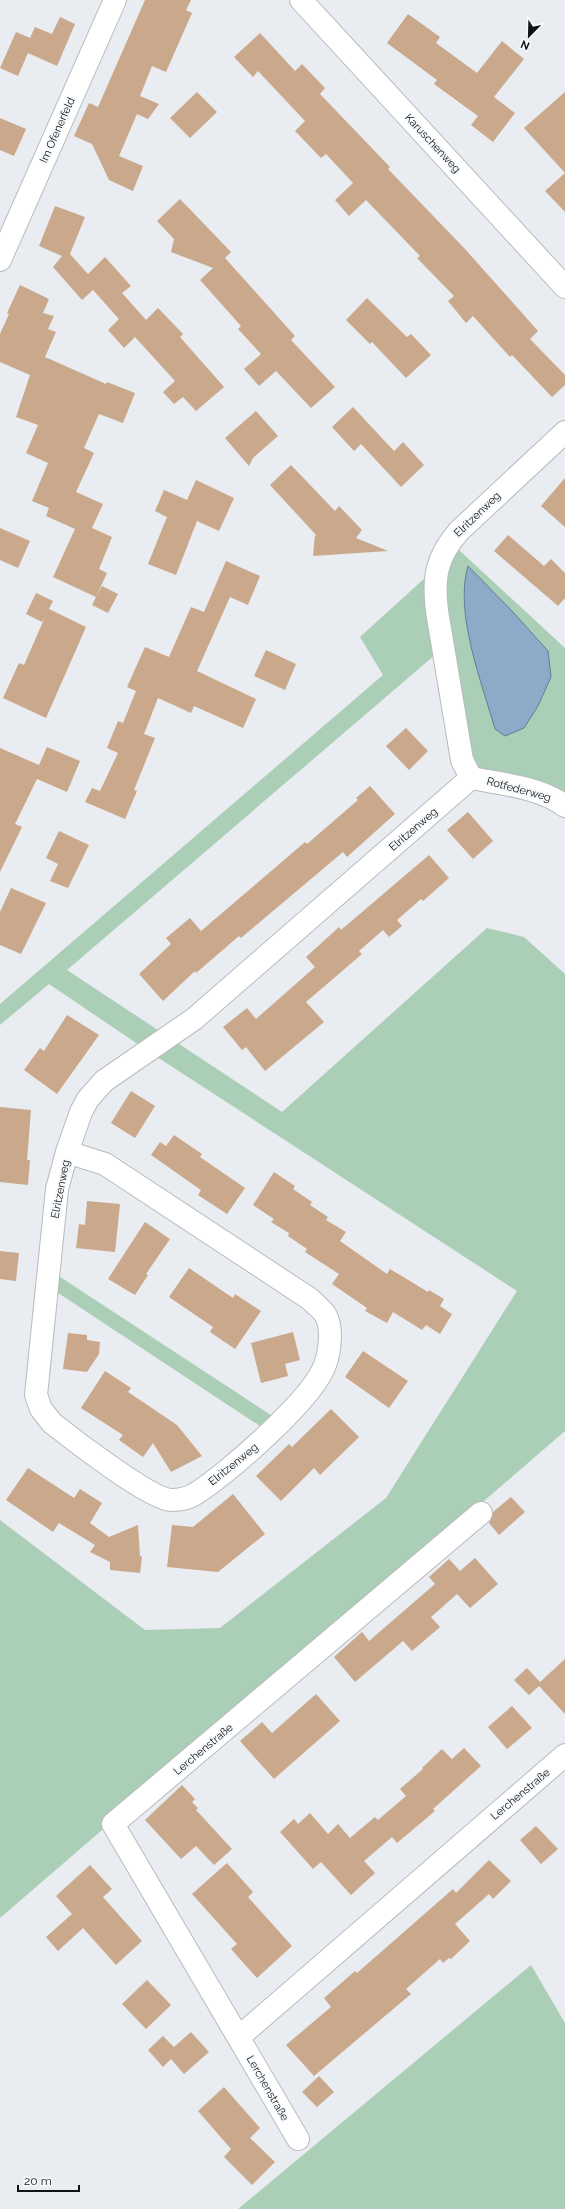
<svg xmlns="http://www.w3.org/2000/svg" width="565" height="2209" font-family="Raleway,sans-serif">
  <style>
    .green { fill: #abceb6 }
    .water { fill: #8babc9; stroke: #667d92 }
    .building { fill: #caa88b }
    .lines { fill: none; stroke-linecap: round; stroke-linejoin: round }
    .minor-casing { stroke: #b8bbbe; stroke-width: 24 }
    .minor { stroke: #fff; stroke-width: 22 }
    .labels { text-anchor: middle; stroke-width: 4; stroke-linejoin: round; paint-order: stroke }
    .street-label { font-size: 11px; fill: #111213; stroke: #f6fafd }
  </style>
  <rect width="100%" height="100%" fill="#e9ecf0"/>
  <g class="green">
    <path d="M 459,550 L 565,648 L 565,796 L 480,770 L 469,755 L 442,614 L 449,559 Z"/>
    <path d="M 437,567 L 443,648 L 67,970 L 282,1112 L 487,928 L 524,937 L 565,974 L 565,1431 L 0,1918 L 0,1520 L 145,1630 L 220,1628 L 386,1498 L 517,1291 L 148,1051 L 49,984 L 0,1025 L 0,1004 L 383,675 L 360,637 Z"/>
    <path d="M 48,1269 L 280,1421 L 269,1432 L 46,1285 Z"/>
    <path d="M 531,1965 L 565,2023 L 565,2209 L 238,2209 Z"/>
  </g>
  <path class="water" d="M 468,566 L 513,612 L 548,651 L 551,677 L 538,706 L 524,728 L 505,736 L 495,729 C 482,683 454,613 468,566 Z"/>
  <g class="building">
    <path d="M 145,0 L 191,0 L 186,10 L 192,13 L 166,72 L 152,66 L 140,96 L 159,104 L 148,119 L 137,114 L 119,156 L 143,166 L 133,191 L 109,180 L 92,144 L 74,136 L 89,103 L 98,107 Z"/>
    <path d="M 408,14 L 440,37 L 436,43 L 477,73 L 502,41 L 524,59 L 494,97 L 515,113 L 493,142 L 471,125 L 478,116 L 434,84 L 437,80 L 387,43 Z"/>
    <path d="M 60,17 L 75,24 L 57,66 L 28,53 L 18,76 L 0,68 L 16,32 L 30,38 L 35,27 L 52,34 Z"/>
    <path d="M 260,33 L 295,71 L 302,64 L 325,88 L 320,94 L 390,167 L 388,169 L 465,249 L 538,331 L 530,339 L 565,375 L 565,385 L 552,397 L 512,355 L 510,357 L 473,316 L 466,323 L 448,301 L 454,296 L 417,258 L 420,256 L 366,200 L 349,216 L 335,200 L 353,183 L 326,154 L 321,158 L 295,131 L 305,121 L 258,71 L 253,77 L 234,57 Z"/>
    <path d="M 197,92 L 217,112 L 190,138 L 170,118 Z"/>
    <path d="M 565,92 L 565,212 L 545,191 L 565,173 L 524,128 Z"/>
    <path d="M 0,118 L 26,129 L 14,156 L 0,150 Z"/>
    <path d="M 180,199 L 231,252 L 225,258 L 295,336 L 291,340 L 335,387 L 311,408 L 276,371 L 259,386 L 244,369 L 261,354 L 238,329 L 241,326 L 200,280 L 213,268 L 171,252 L 174,239 L 157,221 Z"/>
    <path d="M 55,206 L 85,217 L 70,254 L 88,274 L 105,257 L 131,286 L 122,293 L 146,320 L 158,308 L 183,334 L 180,337 L 224,387 L 196,411 L 183,397 L 174,404 L 163,392 L 175,381 L 135,337 L 124,348 L 108,330 L 119,319 L 93,290 L 82,300 L 53,267 L 62,256 L 39,246 Z"/>
    <path d="M 20,285 L 49,299 L 43,313 L 54,316 L 48,329 L 56,332 L 45,357 L 106,384 L 107,382 L 135,393 L 123,423 L 99,414 L 84,448 L 94,453 L 76,492 L 103,504 L 92,528 L 112,537 L 99,569 L 107,573 L 96,597 L 102,586 L 118,594 L 108,613 L 92,605 L 96,597 L 53,577 L 75,529 L 46,516 L 49,508 L 32,501 L 48,463 L 26,453 L 38,425 L 16,417 L 30,375 L 0,362 L 0,334 L 9,314 L 7,313 Z"/>
    <path d="M 367,298 L 407,337 L 411,334 L 431,355 L 406,378 L 372,342 L 370,344 L 346,320 Z"/>
    <path d="M 353,407 L 394,451 L 403,442 L 424,465 L 401,487 L 361,444 L 354,451 L 332,427 Z"/>
    <path d="M 256,411 L 278,436 L 253,458 L 249,466 L 225,438 Z"/>
    <path d="M 291,465 L 335,511 L 339,506 L 362,530 L 356,538 L 388,551 L 313,556 L 315,535 L 317,536 L 270,485 Z"/>
    <path d="M 565,478 L 565,527 L 541,506 Z"/>
    <path d="M 196,480 L 234,498 L 219,531 L 197,521 L 176,575 L 148,564 L 167,517 L 155,511 L 164,490 L 187,500 Z"/>
    <path d="M 0,528 L 30,541 L 18,568 L 0,560 Z"/>
    <path d="M 508,535 L 544,566 L 551,559 L 565,573 L 565,598 L 558,606 L 494,551 Z"/>
    <path d="M 226,561 L 260,576 L 248,605 L 230,597 L 197,671 L 256,699 L 243,728 L 194,706 L 191,713 L 158,698 L 144,734 L 155,738 L 134,790 L 137,791 L 125,819 L 85,802 L 92,788 L 100,791 L 118,753 L 107,748 L 118,721 L 123,723 L 136,691 L 127,687 L 145,647 L 169,657 L 191,607 L 204,612 Z"/>
    <path d="M 36,593 L 53,601 L 49,609 L 86,627 L 46,718 L 3,698 L 19,663 L 24,665 L 45,617 L 42,622 L 26,614 Z"/>
    <path d="M 266,650 L 296,664 L 285,690 L 254,676 Z"/>
    <path d="M 406,728 L 428,751 L 409,770 L 386,746 Z"/>
    <path d="M 47,747 L 80,761 L 67,792 L 37,779 L 15,824 L 22,827 L 0,872 L 0,748 L 39,765 Z"/>
    <path d="M 370,786 L 395,814 L 347,857 L 343,852 L 241,938 L 239,936 L 196,973 L 195,971 L 163,1001 L 139,974 L 171,944 L 166,938 L 190,918 L 201,931 L 305,842 L 307,844 L 358,800 L 356,798 Z"/>
    <path d="M 468,812 L 493,841 L 473,859 L 447,830 Z"/>
    <path d="M 59,831 L 89,845 L 68,888 L 50,881 L 58,864 L 46,858 Z"/>
    <path d="M 429,855 L 449,878 L 423,901 L 421,899 L 397,920 L 402,926 L 389,937 L 383,930 L 359,951 L 362,954 L 306,1002 L 324,1022 L 265,1071 L 246,1047 L 242,1050 L 223,1027 L 247,1008 L 256,1019 L 315,967 L 306,957 L 339,927 L 341,930 Z"/>
    <path d="M 11,888 L 46,903 L 21,954 L 0,945 L 0,912 Z"/>
    <path d="M 67,1015 L 99,1035 L 57,1094 L 24,1070 L 40,1048 L 44,1051 Z"/>
    <path d="M 131,1091 L 155,1106 L 135,1138 L 111,1123 Z"/>
    <path d="M 0,1107 L 31,1110 L 27,1160 L 30,1160 L 28,1185 L 0,1182 Z"/>
    <path d="M 174,1135 L 202,1154 L 200,1157 L 245,1188 L 227,1214 L 198,1195 L 201,1190 L 151,1155 L 160,1142 L 166,1146 Z"/>
    <path d="M 274,1172 L 295,1186 L 293,1189 L 312,1202 L 310,1205 L 328,1217 L 326,1220 L 346,1232 L 340,1241 L 387,1274 L 390,1269 L 428,1292 L 429,1290 L 444,1299 L 440,1306 L 452,1314 L 440,1334 L 426,1325 L 422,1330 L 393,1312 L 387,1323 L 365,1311 L 367,1308 L 332,1284 L 339,1274 L 305,1252 L 307,1249 L 288,1236 L 289,1233 L 271,1222 L 274,1219 L 253,1205 Z"/>
    <path d="M 87,1201 L 120,1204 L 115,1252 L 76,1248 L 79,1224 L 85,1225 Z"/>
    <path d="M 145,1222 L 170,1239 L 146,1274 L 148,1275 L 135,1295 L 108,1279 Z"/>
    <path d="M 0,1251 L 19,1253 L 16,1281 L 0,1279 Z"/>
    <path d="M 189,1268 L 233,1298 L 235,1294 L 261,1311 L 235,1349 L 210,1332 L 213,1327 L 169,1297 Z"/>
    <path d="M 293,1332 L 300,1360 L 285,1364 L 288,1376 L 261,1383 L 251,1343 Z"/>
    <path d="M 68,1333 L 87,1335 L 87,1340 L 100,1342 L 99,1354 L 87,1372 L 63,1369 Z"/>
    <path d="M 363,1351 L 408,1381 L 389,1408 L 345,1377 Z"/>
    <path d="M 105,1371 L 131,1388 L 128,1392 L 177,1425 L 202,1456 L 171,1472 L 153,1443 L 143,1457 L 119,1440 L 123,1435 L 81,1408 Z"/>
    <path d="M 331,1409 L 359,1437 L 320,1475 L 314,1468 L 281,1501 L 256,1476 L 289,1444 L 292,1447 Z"/>
    <path d="M 28,1468 L 74,1498 L 80,1489 L 102,1503 L 90,1523 L 109,1537 L 138,1525 L 140,1556 L 142,1557 L 140,1573 L 110,1570 L 110,1562 L 90,1552 L 95,1545 L 59,1523 L 53,1532 L 6,1500 Z"/>
    <path d="M 233,1494 L 265,1534 L 218,1572 L 167,1567 L 172,1525 L 193,1527 Z"/>
    <path d="M 511,1497 L 525,1512 L 499,1535 L 489,1523 L 493,1512 Z"/>
    <path d="M 475,1558 L 498,1584 L 470,1608 L 457,1594 L 431,1617 L 440,1627 L 412,1651 L 403,1641 L 355,1682 L 334,1657 L 362,1632 L 369,1641 L 435,1584 L 429,1577 L 449,1559 L 460,1571 Z"/>
    <path d="M 565,1659 L 565,1714 L 539,1686 L 529,1695 L 514,1680 L 527,1668 L 540,1682 Z"/>
    <path d="M 316,1694 L 340,1721 L 274,1779 L 240,1741 L 262,1722 L 272,1733 Z"/>
    <path d="M 512,1706 L 532,1728 L 507,1749 L 488,1727 Z"/>
    <path d="M 464,1748 L 481,1766 L 433,1809 L 435,1811 L 397,1843 L 392,1837 L 364,1861 L 375,1873 L 351,1895 L 321,1862 L 313,1869 L 280,1832 L 294,1819 L 298,1824 L 310,1813 L 328,1834 L 338,1824 L 350,1838 L 375,1817 L 378,1820 L 406,1796 L 400,1789 L 423,1769 L 422,1768 L 442,1749 L 452,1759 Z"/>
    <path d="M 182,1785 L 195,1799 L 192,1802 L 198,1808 L 196,1810 L 232,1849 L 214,1865 L 196,1846 L 181,1859 L 145,1820 Z"/>
    <path d="M 536,1826 L 558,1849 L 541,1864 L 520,1840 Z"/>
    <path d="M 489,1860 L 511,1881 L 493,1899 L 489,1894 L 455,1924 L 470,1941 L 451,1959 L 449,1958 L 443,1963 L 440,1959 L 406,1989 L 411,1994 L 314,2076 L 286,2045 L 331,2007 L 324,1998 L 355,1971 L 357,1973 L 453,1889 L 456,1893 Z"/>
    <path d="M 227,1863 L 253,1892 L 248,1897 L 292,1946 L 257,1978 L 231,1949 L 237,1944 L 192,1894 Z"/>
    <path d="M 90,1865 L 112,1889 L 103,1897 L 142,1941 L 116,1965 L 83,1928 L 58,1951 L 46,1937 L 72,1914 L 56,1896 Z"/>
    <path d="M 147,1980 L 171,2005 L 146,2029 L 122,2004 Z"/>
    <path d="M 191,2032 L 209,2052 L 184,2074 L 171,2059 L 163,2067 L 148,2050 L 163,2036 L 174,2047 Z"/>
    <path d="M 319,2076 L 334,2092 L 317,2107 L 302,2092 Z"/>
    <path d="M 224,2087 L 260,2128 L 250,2138 L 275,2162 L 252,2185 L 224,2157 L 231,2149 L 198,2111 Z"/>
  </g>
  <g class="lines">
    <g class="minor-casing">
      <g id="minor">
        <path d="M 301,0 L 565,287"/>
        <path d="M 0,260 L 115,0"/>
        <path d="M 471,778 C 502,784 539,787 565,806"/>
        <path d="M 67,1152 L 105,1164 L 310,1299 C 315,1304 321,1309 325,1314 C 333,1327 330,1351 325,1365 C 313,1399 227,1474 195,1494 C 189,1498 179,1500 171,1500 C 150,1499 72,1439 52,1423 L 41,1409 L 36,1395 L 57,1189 L 67,1152 L 81,1112 L 88,1099 L 104,1081 L 194,1019 L 471,778 L 462,760 L 437,611 C 433,578 436,557 459,531 L 565,432"/>
        <path d="M 239,2037 L 565,1755"/>
        <path d="M 298,2139 L 113,1824 L 481,1513"/>
      </g>
    </g>
    <use href="#minor" class="minor"/>
  </g>
  <g class="labels">
    <g class="street-label">
      <text transform="translate(57 130) rotate(-66)" y="4">Im Ofenerfeld</text>
      <text transform="translate(433 143) rotate(47)" y="4">Karuschenweg</text>
      <text transform="translate(477 514) rotate(-44)" y="4">Elritzenweg</text>
      <text transform="translate(519 789) rotate(15)" y="4">Rotfederweg</text>
      <text transform="translate(413 829) rotate(-41)" y="4">Elritzenweg</text>
      <text transform="translate(60 1189) rotate(-79)" y="4">Elritzenweg</text>
      <text transform="translate(233 1464) rotate(-39)" y="4">Elritzenweg</text>
      <text transform="translate(203 1749) rotate(-40)" y="4">Lerchenstraße</text>
      <text transform="translate(520 1794) rotate(-40)" y="4">Lerchenstraße</text>
      <text transform="translate(268 2088) rotate(60)" y="4">Lerchenstraße</text>
    </g>
  </g>
  <g transform="translate(529 36) rotate(203)" stroke="#f6fafd" stroke-width="3" paint-order="stroke">
  <path d="M0-3L7 15L0 10L-7 15Z" fill="#111213"/>
  <text y="-6" font-size="11" font-weight="bold" text-anchor="middle" fill="#111213">N</text>
  </g>
  <path d="M18 2185v6h61v-6" fill="none" stroke="#111213" stroke-width="2"/>
  <text x="24" y="2185" font-size="12" fill="#111213" stroke="#f6fafd" stroke-width="3" paint-order="stroke">20 m</text>
</svg>
